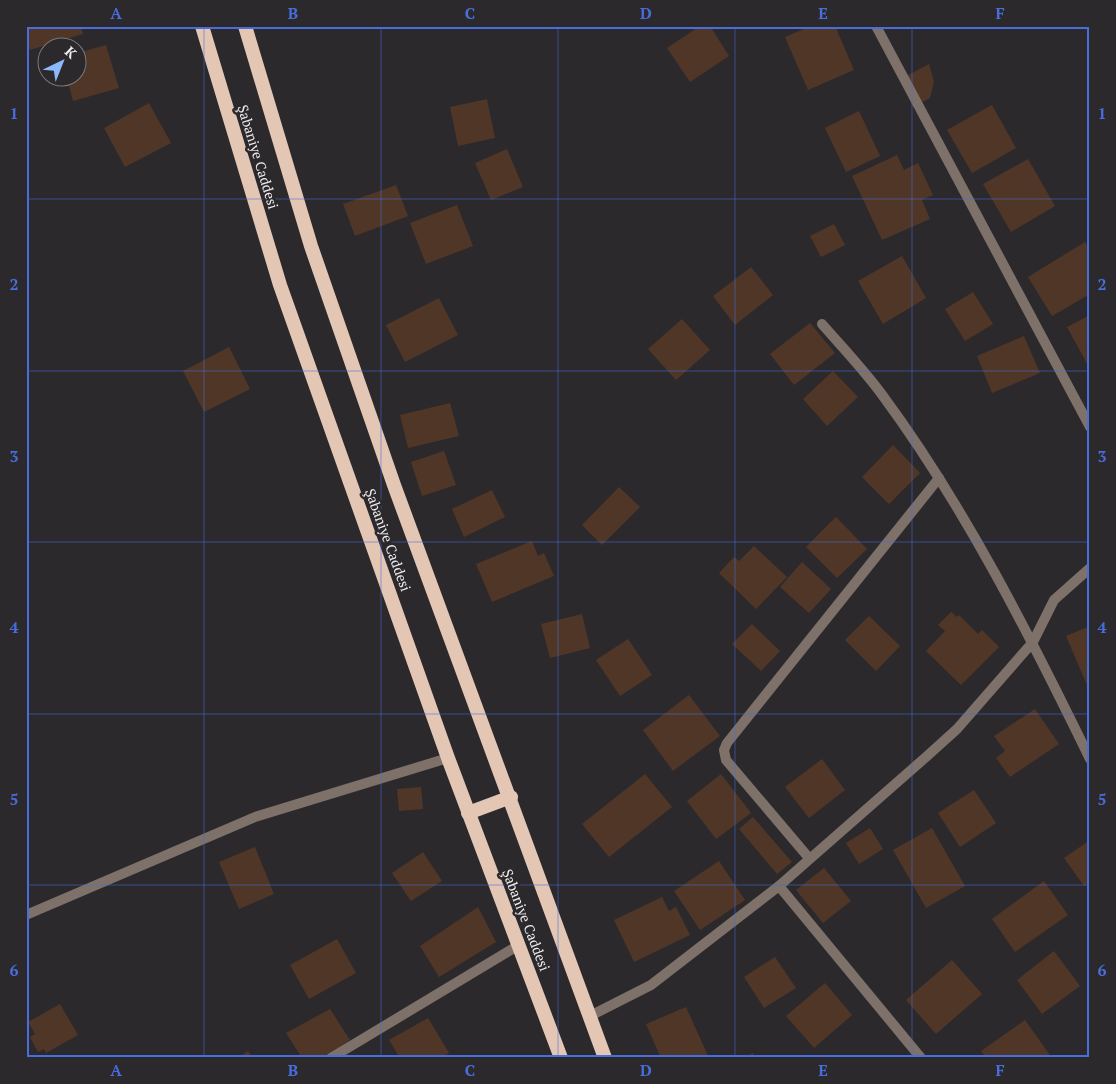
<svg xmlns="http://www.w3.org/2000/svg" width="1116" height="1084" font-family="'PT Serif',serif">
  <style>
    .building { fill: #503627 }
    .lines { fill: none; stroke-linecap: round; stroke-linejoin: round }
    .service { stroke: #7e7169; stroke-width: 10 }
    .minor { stroke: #7e7169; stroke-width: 10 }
    .trunk { stroke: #e4c6b4; stroke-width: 14 }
    .grid { fill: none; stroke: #476edc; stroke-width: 1; stroke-opacity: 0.55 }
    .labels { text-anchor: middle; stroke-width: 5; stroke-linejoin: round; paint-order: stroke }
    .street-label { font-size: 14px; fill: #eeeced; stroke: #2c292c }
    .neatline { fill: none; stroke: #476edc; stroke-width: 2 }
    .grid-label { font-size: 16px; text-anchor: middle; font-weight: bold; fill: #476edc }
  </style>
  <rect width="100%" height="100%" fill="#2c292c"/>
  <g class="building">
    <path d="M 26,26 L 81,26 L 83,34 L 30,50 L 26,39 Z"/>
    <path d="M 700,26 L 710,26 L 729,56 L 690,82 L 667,48 Z"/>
    <path d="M 811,26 L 835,26 L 854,70 L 808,90 L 785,37 Z"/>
    <path d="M 106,45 L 119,88 L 73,101 L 67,78 L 78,78 L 78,53 Z"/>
    <path d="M 929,64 L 934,82 L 930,98 L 913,107 L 901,79 Z"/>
    <path d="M 487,99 L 495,138 L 458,146 L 450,107 Z"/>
    <path d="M 149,103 L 171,143 L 125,167 L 104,128 Z"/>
    <path d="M 992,105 L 1016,148 L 972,173 L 947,130 Z"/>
    <path d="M 859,111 L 880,156 L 846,172 L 825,128 Z"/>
    <path d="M 507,149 L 523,187 L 491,200 L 475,163 Z"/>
    <path d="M 897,155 L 904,170 L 918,163 L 933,195 L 922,200 L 930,219 L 882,240 L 852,176 Z"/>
    <path d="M 1028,159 L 1055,206 L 1011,232 L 983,184 Z"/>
    <path d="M 396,185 L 408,216 L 355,236 L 343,204 Z"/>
    <path d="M 457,205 L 473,246 L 426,264 L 410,223 Z"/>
    <path d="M 834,224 L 845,245 L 821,257 L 810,236 Z"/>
    <path d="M 1085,242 L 1090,249 L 1090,294 L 1052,316 L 1028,277 Z"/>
    <path d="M 902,256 L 926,298 L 883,324 L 858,281 Z"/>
    <path d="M 751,267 L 773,295 L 735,325 L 713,296 Z"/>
    <path d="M 973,292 L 993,324 L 965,341 L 945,309 Z"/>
    <path d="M 439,298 L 458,335 L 405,362 L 386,325 Z"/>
    <path d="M 1090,315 L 1090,369 L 1067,327 Z"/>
    <path d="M 682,319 L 710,350 L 676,380 L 648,349 Z"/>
    <path d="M 810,323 L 835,353 L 794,385 L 770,354 Z"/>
    <path d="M 1024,336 L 1040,373 L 992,393 L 977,356 Z"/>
    <path d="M 229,347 L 250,389 L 204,412 L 183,371 Z"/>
    <path d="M 833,371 L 858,397 L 827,426 L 803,399 Z"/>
    <path d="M 450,403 L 459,436 L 408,448 L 400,415 Z"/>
    <path d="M 893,445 L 920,473 L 889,504 L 862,477 Z"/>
    <path d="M 444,451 L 456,485 L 422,496 L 411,462 Z"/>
    <path d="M 619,487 L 640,507 L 602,545 L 582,525 Z"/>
    <path d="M 492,490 L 505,517 L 464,537 L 452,509 Z"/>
    <path d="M 836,517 L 867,549 L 837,578 L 806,547 Z"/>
    <path d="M 532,541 L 538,556 L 544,553 L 554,576 L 492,602 L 476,564 Z"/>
    <path d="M 754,546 L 787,577 L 756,609 L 719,573 L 734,557 L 739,561 Z"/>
    <path d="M 802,562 L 831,589 L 809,613 L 780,587 Z"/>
    <path d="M 951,612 L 957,617 L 959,615 L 978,634 L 982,630 L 999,647 L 961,685 L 926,651 L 945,631 L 938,625 Z"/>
    <path d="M 582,614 L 590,648 L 550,658 L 541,624 Z"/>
    <path d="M 869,616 L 900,646 L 876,671 L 845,640 Z"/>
    <path d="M 752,624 L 780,651 L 761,671 L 732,644 Z"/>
    <path d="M 1090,626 L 1090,684 L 1087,685 L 1066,636 Z"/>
    <path d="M 628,639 L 652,675 L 620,696 L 596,660 Z"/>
    <path d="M 689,695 L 720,736 L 673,771 L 643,730 Z"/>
    <path d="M 1035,709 L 1059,744 L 1010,777 L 996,758 L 1005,751 L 994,736 Z"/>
    <path d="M 822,759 L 845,790 L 809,818 L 785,787 Z"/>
    <path d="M 645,774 L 672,807 L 609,857 L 582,824 Z"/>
    <path d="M 721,774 L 751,813 L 716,839 L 687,801 Z"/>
    <path d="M 421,787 L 423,809 L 399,811 L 397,789 Z"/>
    <path d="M 974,790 L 996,823 L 960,847 L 938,813 Z"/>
    <path d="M 753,817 L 792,862 L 777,874 L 739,829 Z"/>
    <path d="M 870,828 L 883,849 L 859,864 L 846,843 Z"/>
    <path d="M 932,828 L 965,886 L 926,908 L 893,850 Z"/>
    <path d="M 1090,840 L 1090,882 L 1084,886 L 1064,858 Z"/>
    <path d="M 255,847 L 274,894 L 239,909 L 219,862 Z"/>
    <path d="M 423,852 L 442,881 L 411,901 L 392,873 Z"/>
    <path d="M 719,861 L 745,900 L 700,930 L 674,891 Z"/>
    <path d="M 824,868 L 851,901 L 823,923 L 796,890 Z"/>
    <path d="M 1044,881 L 1068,915 L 1015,952 L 992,919 Z"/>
    <path d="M 662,897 L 669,911 L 676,907 L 690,935 L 634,962 L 614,920 Z"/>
    <path d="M 478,907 L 496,942 L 439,977 L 420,946 Z"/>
    <path d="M 337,939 L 356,973 L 309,999 L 290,965 Z"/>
    <path d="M 1054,951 L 1080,986 L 1042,1014 L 1017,980 Z"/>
    <path d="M 775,957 L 796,988 L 764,1008 L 744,977 Z"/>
    <path d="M 952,960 L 982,994 L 936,1034 L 906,1000 Z"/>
    <path d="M 825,983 L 852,1015 L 814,1048 L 786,1016 Z"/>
    <path d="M 60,1004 L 78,1035 L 46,1053 L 44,1049 L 38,1052 L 30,1037 L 35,1034 L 28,1022 Z"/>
    <path d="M 686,1007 L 709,1058 L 661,1058 L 646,1024 Z"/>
    <path d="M 330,1009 L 350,1040 L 325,1058 L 302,1058 L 286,1033 Z"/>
    <path d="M 428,1018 L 449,1053 L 441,1058 L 400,1058 L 389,1040 Z"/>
    <path d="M 1025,1020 L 1052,1058 L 986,1058 L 981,1051 Z"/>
    <path d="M 248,1051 L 253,1058 L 238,1058 Z"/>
    <path d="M 753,1053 L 755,1058 L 743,1058 Z"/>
  </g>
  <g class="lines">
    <path class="service" d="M 779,886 L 921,1058"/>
    <g class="minor">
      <path d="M 876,26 L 1090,427"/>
      <path d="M 822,324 C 842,347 865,371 883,396 C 965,507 1030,636 1090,759"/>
      <path d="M 809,858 L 726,760 L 724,750 L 727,743 L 939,478"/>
      <path d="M 26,915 L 255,817 L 448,758"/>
      <path d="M 590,1016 L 651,985 L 779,886 L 926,757 L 957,729 L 1033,642 L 1054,600 L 1090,568"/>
      <path d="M 331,1058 L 519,945"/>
    </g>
    <g class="trunk">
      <path d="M 202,26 L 280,285 L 448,758 L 561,1058"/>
      <path d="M 245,26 L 311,246 L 394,485 L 605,1058"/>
      <path d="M 468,813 L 511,797"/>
    </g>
  </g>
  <path class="grid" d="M 204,26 L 204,1058M 381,26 L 381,1058M 558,26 L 558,1058M 735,26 L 735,1058M 912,26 L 912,1058M 26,199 L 1090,199M 26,371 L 1090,371M 26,542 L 1090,542M 26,714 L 1090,714M 26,885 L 1090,885"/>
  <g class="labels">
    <g class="street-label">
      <text transform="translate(258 157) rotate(73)" y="5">Şabaniye Caddesi</text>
      <text transform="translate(388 540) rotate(70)" y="5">Şabaniye Caddesi</text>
      <text transform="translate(526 920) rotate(69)" y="5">Şabaniye Caddesi</text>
    </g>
  </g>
  <rect width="1116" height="1084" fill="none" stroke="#2c292c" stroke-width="55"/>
  <g transform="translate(62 62) rotate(43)"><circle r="24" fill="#2c292c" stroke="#7a7779"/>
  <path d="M0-4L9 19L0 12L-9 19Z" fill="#8cb9fc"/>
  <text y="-8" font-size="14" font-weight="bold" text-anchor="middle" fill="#eeeced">K</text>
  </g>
  <rect x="28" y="28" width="1060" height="1028" class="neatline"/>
  <g class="grid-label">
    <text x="116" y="19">A</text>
    <text x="293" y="19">B</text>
    <text x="470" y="19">C</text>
    <text x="646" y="19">D</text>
    <text x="823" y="19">E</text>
    <text x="1000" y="19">F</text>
    <text x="14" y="119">1</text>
    <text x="1102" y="119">1</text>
    <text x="14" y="290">2</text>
    <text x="1102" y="290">2</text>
    <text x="14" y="462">3</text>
    <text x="1102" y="462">3</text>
    <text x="14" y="633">4</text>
    <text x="1102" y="633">4</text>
    <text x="14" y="805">5</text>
    <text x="1102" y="805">5</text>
    <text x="14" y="976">6</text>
    <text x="1102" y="976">6</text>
    <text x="116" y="1076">A</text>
    <text x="293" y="1076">B</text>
    <text x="470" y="1076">C</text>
    <text x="646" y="1076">D</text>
    <text x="823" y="1076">E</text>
    <text x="1000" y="1076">F</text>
  </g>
</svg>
